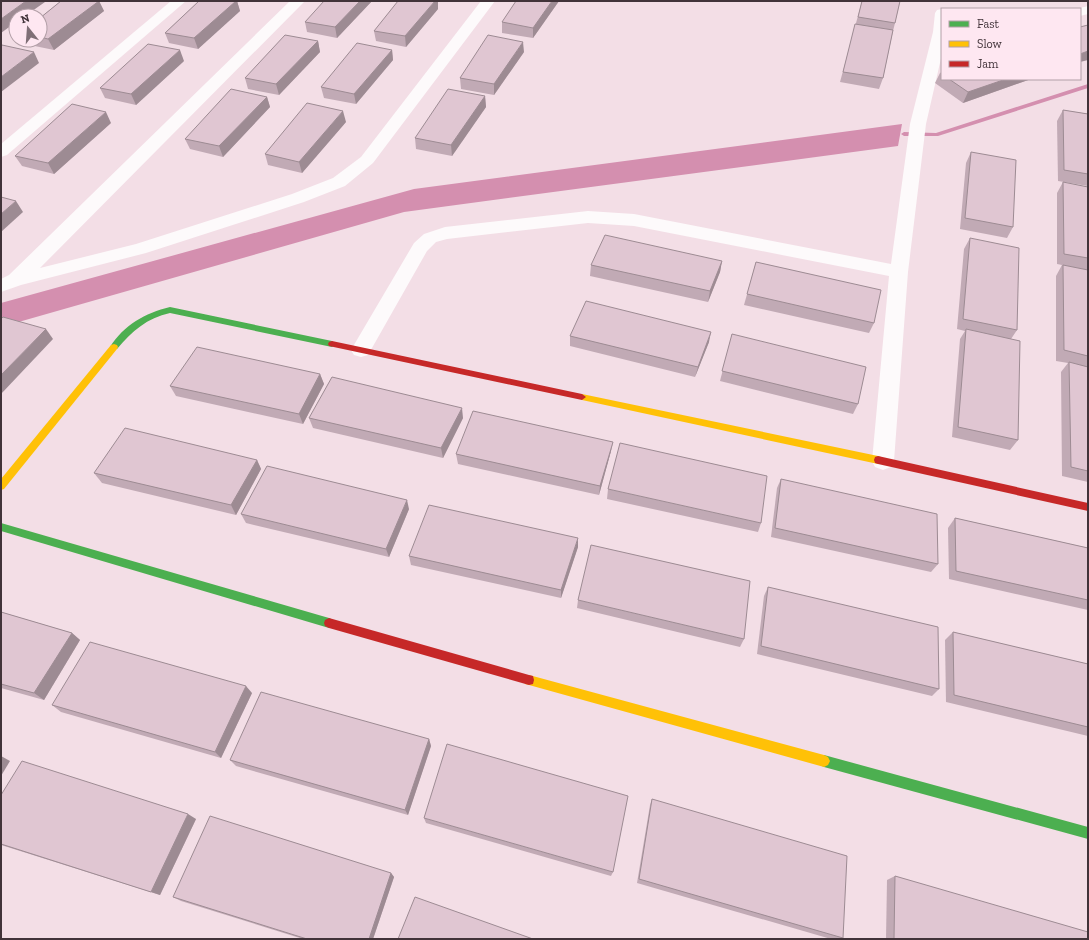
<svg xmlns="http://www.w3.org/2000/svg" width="1089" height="940" font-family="'Zilla Slab',serif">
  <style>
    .water { fill: #d48faf }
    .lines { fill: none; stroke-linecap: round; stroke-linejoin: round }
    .stream { fill: #d48faf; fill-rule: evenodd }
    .street { fill: #fdfafb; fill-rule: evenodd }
    .fast { fill: #4caf50; fill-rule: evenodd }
    .slow { fill: #ffc107; fill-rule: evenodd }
    .jam { fill: #c62828; fill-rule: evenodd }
    .wall { fill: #c1aab5 }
    .shaded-wall { fill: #9d8b93 }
    .building { fill: #e0c6d2; stroke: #9d8b93 }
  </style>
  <rect width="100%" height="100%" fill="#f3dee6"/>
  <path class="water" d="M 902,124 L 898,146 L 404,212 L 1,327 L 1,303 L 414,189 Z"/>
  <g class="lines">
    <path class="stream" d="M 1088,84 L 1088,88 L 938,136 L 904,136 L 901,134 L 904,132 L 936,133 Z"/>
    <g class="street">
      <path d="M 171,1 L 186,1 L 7,155 L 1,157 L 1,144 Z"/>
      <path d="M 290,1 L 305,1 L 40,268 L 136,244 L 292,194 L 333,178 L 361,157 L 481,1 L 495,1 L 373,163 L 345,186 L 304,202 L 146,253 L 21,285 L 1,292 L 1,279 L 9,275 Z"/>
      <path d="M 1088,6 L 1088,14 L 1080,16 L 1080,9 L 1076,9 Z"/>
      <path d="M 942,9 L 942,54 L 926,124 L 908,272 L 894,461 L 891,467 L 883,470 L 875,467 L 872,461 L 889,276 L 634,226 L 588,223 L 447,239 L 436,242 L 427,251 L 368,355 L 361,357 L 354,355 L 351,350 L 414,243 L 424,234 L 445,227 L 588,211 L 634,214 L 891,264 L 910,124 L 933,32 L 935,13 L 937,10 Z"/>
    </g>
    <g class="fast">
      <path d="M 170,307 L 332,341 L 336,344 L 332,347 L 170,313 C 147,318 132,331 117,349 L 111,349 L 110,347 C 124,325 145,313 170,307 Z"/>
      <path d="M 1,523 L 329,618 L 333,620 L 334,623 L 333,626 L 329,628 L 1,531 Z"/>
      <path d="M 824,755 L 1088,827 L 1088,839 L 824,767 L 820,765 L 818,761 L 820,757 Z"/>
    </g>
    <g class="slow">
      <path d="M 114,344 L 117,345 L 118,347 L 117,349 L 4,489 L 1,490 L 1,479 L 111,345 Z"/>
      <path d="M 582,394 L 878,456 L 881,457 L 882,460 L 881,463 L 878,464 L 582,400 L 578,397 Z"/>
      <path d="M 529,675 L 824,755 L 828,757 L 830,761 L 828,765 L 824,767 L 529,685 L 525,684 L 524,680 L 525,676 Z"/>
    </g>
    <g class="jam">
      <path d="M 332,341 L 582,394 L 586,397 L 582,400 L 329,346 L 328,344 L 329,342 Z"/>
      <path d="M 878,456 L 1088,503 L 1088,511 L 878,464 L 875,463 L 874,460 L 875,457 Z"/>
      <path d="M 329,618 L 529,675 L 533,676 L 534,680 L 533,684 L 529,685 L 329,628 L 325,626 L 324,623 L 325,620 Z"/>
    </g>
  </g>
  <g class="wall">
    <path d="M 61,1 L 99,1 L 104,11 L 54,50 L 25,44 L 23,40 L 40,40 L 40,18 Z"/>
    <path d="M 199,1 L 237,1 L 240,11 L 198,49 L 169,43 L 165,33 Z"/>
    <path d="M 372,1 L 337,38 L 307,32 L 305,22 Z"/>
    <path d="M 559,1 L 533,38 L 502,33 L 502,22 Z"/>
    <path d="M 862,1 L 900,1 L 895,23 L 893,31 L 883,78 L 879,89 L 840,82 Z"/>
    <path d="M 438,9 L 406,47 L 376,41 L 374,31 Z"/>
    <path d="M 318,41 L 320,52 L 279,95 L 248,89 L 245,78 Z"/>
    <path d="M 392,50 L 393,60 L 356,104 L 324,98 L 321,87 Z"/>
    <path d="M 524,52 L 494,95 L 461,89 L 460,78 Z"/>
    <path d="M 184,61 L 136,105 L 105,98 L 100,88 Z"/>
    <path d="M 942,72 L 942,79 L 1031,79 L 963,103 L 935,83 L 940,73 Z"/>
    <path d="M 485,96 L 486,107 L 452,156 L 416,149 L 415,138 Z"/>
    <path d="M 267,97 L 270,107 L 223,157 L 190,149 L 185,139 Z"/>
    <path d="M 1063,110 L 1088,114 L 1088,186 L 1058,181 L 1057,121 Z"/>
    <path d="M 346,122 L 302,173 L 268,165 L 265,154 Z"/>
    <path d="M 111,123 L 54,174 L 22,166 L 15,156 Z"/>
    <path d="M 971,152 L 1013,227 L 1007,238 L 960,229 L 966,163 Z"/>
    <path d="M 1063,182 L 1088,187 L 1088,482 L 1062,476 L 1061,372 L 1068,363 L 1056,361 L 1056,276 L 1062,265 L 1057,264 L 1057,193 Z"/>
    <path d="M 970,238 L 1017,330 L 1011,339 L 1018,440 L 1010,450 L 952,437 L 960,339 L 965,331 L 957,329 L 964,249 Z"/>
    <path d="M 722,261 L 720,272 L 708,302 L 590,276 L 591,265 Z"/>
    <path d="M 756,262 L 874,323 L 869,333 L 744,305 Z"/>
    <path d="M 732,334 L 858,404 L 853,414 L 720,381 Z"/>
    <path d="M 570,336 L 709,342 L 695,377 L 570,346 Z"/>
    <path d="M 320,374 L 324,384 L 303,424 L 176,396 L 170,386 Z"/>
    <path d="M 309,418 L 463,418 L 443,458 L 313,428 Z"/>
    <path d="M 611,451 L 599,495 L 458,464 L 456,454 Z"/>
    <path d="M 257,460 L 261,469 L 236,515 L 102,483 L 94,473 Z"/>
    <path d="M 781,479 L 938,564 L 931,572 L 771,537 L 777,488 Z"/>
    <path d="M 608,489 L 761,523 L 758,532 L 607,499 Z"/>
    <path d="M 409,509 L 389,557 L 246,523 L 241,514 Z"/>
    <path d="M 955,518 L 1088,548 L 1088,610 L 949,579 L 948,528 Z"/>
    <path d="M 578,547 L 561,598 L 411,565 L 409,556 Z"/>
    <path d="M 768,587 L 939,689 L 932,696 L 757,654 L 764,596 Z"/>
    <path d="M 578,600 L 744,639 L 740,647 L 577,608 Z"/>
    <path d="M 1,612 L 72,633 L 80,640 L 44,700 L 1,688 Z"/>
    <path d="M 953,632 L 1088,664 L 1088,736 L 946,702 L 945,640 Z"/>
    <path d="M 252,693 L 221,758 L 61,712 L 52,705 Z"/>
    <path d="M 429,739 L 431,746 L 408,815 L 236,766 L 230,760 Z"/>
    <path d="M 1,795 L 196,819 L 160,895 L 1,845 Z"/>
    <path d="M 652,799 L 843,938 L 839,939 L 831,939 L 637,883 L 650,805 Z"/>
    <path d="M 424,818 L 613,872 L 611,876 L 426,823 Z"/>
    <path d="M 391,873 L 394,877 L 373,939 L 303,939 L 181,901 L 173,897 Z"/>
    <path d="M 895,876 L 1088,939 L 886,939 L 887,880 Z"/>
  </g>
  <g class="shaded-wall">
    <path d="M 26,1 L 44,1 L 45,2 L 25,16 L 16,16 L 16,22 L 1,33 L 1,19 Z"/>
    <path d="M 99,1 L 104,11 L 54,50 L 48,39 Z"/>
    <path d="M 236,1 L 237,1 L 240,11 L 198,49 L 194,38 Z"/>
    <path d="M 360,1 L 372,1 L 337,38 L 335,27 Z"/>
    <path d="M 435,1 L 438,1 L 438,9 L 406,47 L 405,36 Z"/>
    <path d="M 552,1 L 559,1 L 533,38 L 533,28 Z"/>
    <path d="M 318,41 L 320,52 L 279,95 L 276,84 Z"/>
    <path d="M 523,42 L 524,52 L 494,95 L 494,84 Z"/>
    <path d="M 180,50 L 184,61 L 136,105 L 131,94 Z"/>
    <path d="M 392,50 L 393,60 L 356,104 L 354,94 Z"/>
    <path d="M 1088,51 L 1088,60 L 1080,62 L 1080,54 Z"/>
    <path d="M 34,52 L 39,63 L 1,92 L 1,77 Z"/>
    <path d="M 1006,79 L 1031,79 L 963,103 L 968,92 Z"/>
    <path d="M 485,96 L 486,107 L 452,156 L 451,145 Z"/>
    <path d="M 267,97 L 270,107 L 223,157 L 219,146 Z"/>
    <path d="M 343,111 L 346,122 L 302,173 L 299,162 Z"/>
    <path d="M 106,112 L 111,123 L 54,174 L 48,163 Z"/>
    <path d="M 16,201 L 23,212 L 1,232 L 1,214 Z"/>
    <path d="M 722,261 L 720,272 L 708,302 L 710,291 Z"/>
    <path d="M 46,329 L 53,339 L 1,394 L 1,375 Z"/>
    <path d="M 711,332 L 709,342 L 695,377 L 698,367 Z"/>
    <path d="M 320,374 L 324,384 L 303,424 L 299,414 Z"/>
    <path d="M 462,408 L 463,418 L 443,458 L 441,448 Z"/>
    <path d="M 613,442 L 611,451 L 599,495 L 600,486 Z"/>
    <path d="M 257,460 L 261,469 L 236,515 L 231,505 Z"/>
    <path d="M 407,500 L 409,509 L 389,557 L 386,549 Z"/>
    <path d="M 578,538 L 578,547 L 561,598 L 561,590 Z"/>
    <path d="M 72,633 L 80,640 L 44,700 L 34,693 Z"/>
    <path d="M 246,686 L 252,693 L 221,758 L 215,752 Z"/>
    <path d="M 429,739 L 431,746 L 408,815 L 405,810 Z"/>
    <path d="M 1,756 L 10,761 L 1,776 Z"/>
    <path d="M 188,814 L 196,819 L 160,895 L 151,892 Z"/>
    <path d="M 391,873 L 394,877 L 373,939 L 369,939 Z"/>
  </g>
  <g class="building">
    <path d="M 1,1 L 26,1 L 1,19 Z"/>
    <path d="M 61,1 L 99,1 L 48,39 L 40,37 L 40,18 Z"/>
    <path d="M 199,1 L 236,1 L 194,38 L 165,33 Z"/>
    <path d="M 324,1 L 360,1 L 335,27 L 305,22 Z"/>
    <path d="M 398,1 L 435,1 L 405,36 L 374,31 Z"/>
    <path d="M 516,1 L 552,1 L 533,28 L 502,22 Z"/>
    <path d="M 862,1 L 900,1 L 895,23 L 858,17 Z"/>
    <path d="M 855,24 L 893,30 L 883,78 L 843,72 Z"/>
    <path d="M 1088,25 L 1088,51 L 1080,54 L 1080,27 Z"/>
    <path d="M 285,35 L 318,41 L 276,84 L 245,78 Z"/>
    <path d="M 488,35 L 523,42 L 494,84 L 460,78 Z"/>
    <path d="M 357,43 L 392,50 L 354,94 L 321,87 Z"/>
    <path d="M 148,44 L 180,50 L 131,94 L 100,88 Z"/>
    <path d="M 2,45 L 34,52 L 1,77 L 1,47 Z"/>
    <path d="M 949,79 L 1006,79 L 968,92 Z"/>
    <path d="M 231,89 L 267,97 L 219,146 L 185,139 Z"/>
    <path d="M 448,89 L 485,96 L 451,145 L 415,138 Z"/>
    <path d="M 307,103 L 343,111 L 299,162 L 265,154 Z"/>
    <path d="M 72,104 L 106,112 L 48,163 L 15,156 Z"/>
    <path d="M 1063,110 L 1088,114 L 1088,174 L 1064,170 Z"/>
    <path d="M 971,152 L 1016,160 L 1013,227 L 965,218 Z"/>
    <path d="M 1063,182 L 1088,187 L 1088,258 L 1064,254 Z"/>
    <path d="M 1,197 L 16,201 L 1,214 Z"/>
    <path d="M 605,235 L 722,261 L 710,291 L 591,265 Z"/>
    <path d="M 970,238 L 1019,248 L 1017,330 L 963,319 Z"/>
    <path d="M 756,262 L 881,290 L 874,323 L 747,294 Z"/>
    <path d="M 1063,265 L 1088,270 L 1088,356 L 1064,350 Z"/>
    <path d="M 586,301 L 711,332 L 698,367 L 570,336 Z"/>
    <path d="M 3,317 L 46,329 L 1,375 L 1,319 Z"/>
    <path d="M 966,329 L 1020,341 L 1018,440 L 958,427 Z"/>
    <path d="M 732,334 L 866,367 L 858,404 L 722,371 Z"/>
    <path d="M 197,347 L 320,374 L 299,414 L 170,386 Z"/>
    <path d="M 1069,362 L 1088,367 L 1088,471 L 1071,467 Z"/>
    <path d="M 332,377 L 462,408 L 441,448 L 309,418 Z"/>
    <path d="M 473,411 L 613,442 L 600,486 L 456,454 Z"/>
    <path d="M 125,428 L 257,460 L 231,505 L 94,473 Z"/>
    <path d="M 620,443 L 767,476 L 761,523 L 608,489 Z"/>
    <path d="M 267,466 L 407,500 L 386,549 L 241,514 Z"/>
    <path d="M 781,479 L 937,514 L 938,564 L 775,528 Z"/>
    <path d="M 429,505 L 578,538 L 561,590 L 409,556 Z"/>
    <path d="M 955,518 L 1088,548 L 1088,600 L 956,571 Z"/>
    <path d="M 591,545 L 750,581 L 744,639 L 578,600 Z"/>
    <path d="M 768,587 L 938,627 L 939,689 L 761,646 Z"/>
    <path d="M 1,612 L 72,633 L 34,693 L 1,684 Z"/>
    <path d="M 953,632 L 1088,664 L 1088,727 L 954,695 Z"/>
    <path d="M 90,642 L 246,686 L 215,752 L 52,705 Z"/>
    <path d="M 261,692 L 429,739 L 405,810 L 230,760 Z"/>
    <path d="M 447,744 L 628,796 L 613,872 L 424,818 Z"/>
    <path d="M 22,761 L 188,814 L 151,892 L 1,844 L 1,795 Z"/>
    <path d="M 652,799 L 847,856 L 843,938 L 639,879 Z"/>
    <path d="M 210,816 L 391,873 L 369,939 L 307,939 L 173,897 Z"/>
    <path d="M 895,876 L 1088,932 L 1088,939 L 894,939 Z"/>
    <path d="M 415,897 L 533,939 L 398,939 Z"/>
  </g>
  <rect width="1089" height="940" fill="none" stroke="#413339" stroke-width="4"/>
  <rect x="941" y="8" width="140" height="72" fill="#fee7f1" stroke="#b29fa7"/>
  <rect x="949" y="21" width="20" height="6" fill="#4caf50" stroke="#b29fa7"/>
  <text x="977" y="28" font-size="12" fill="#413339">Fast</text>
  <rect x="949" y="41" width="20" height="6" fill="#ffc107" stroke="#b29fa7"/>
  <text x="977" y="48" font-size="12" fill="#413339">Slow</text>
  <rect x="949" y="61" width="20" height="6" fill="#c62828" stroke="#b29fa7"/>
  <text x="977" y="68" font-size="12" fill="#413339">Jam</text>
  <g transform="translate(28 28) rotate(343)"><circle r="19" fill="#fee7f1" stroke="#b29fa7"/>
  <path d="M0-3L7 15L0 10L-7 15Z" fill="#7f6f76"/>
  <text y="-6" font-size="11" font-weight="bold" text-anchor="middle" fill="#413339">N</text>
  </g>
</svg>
